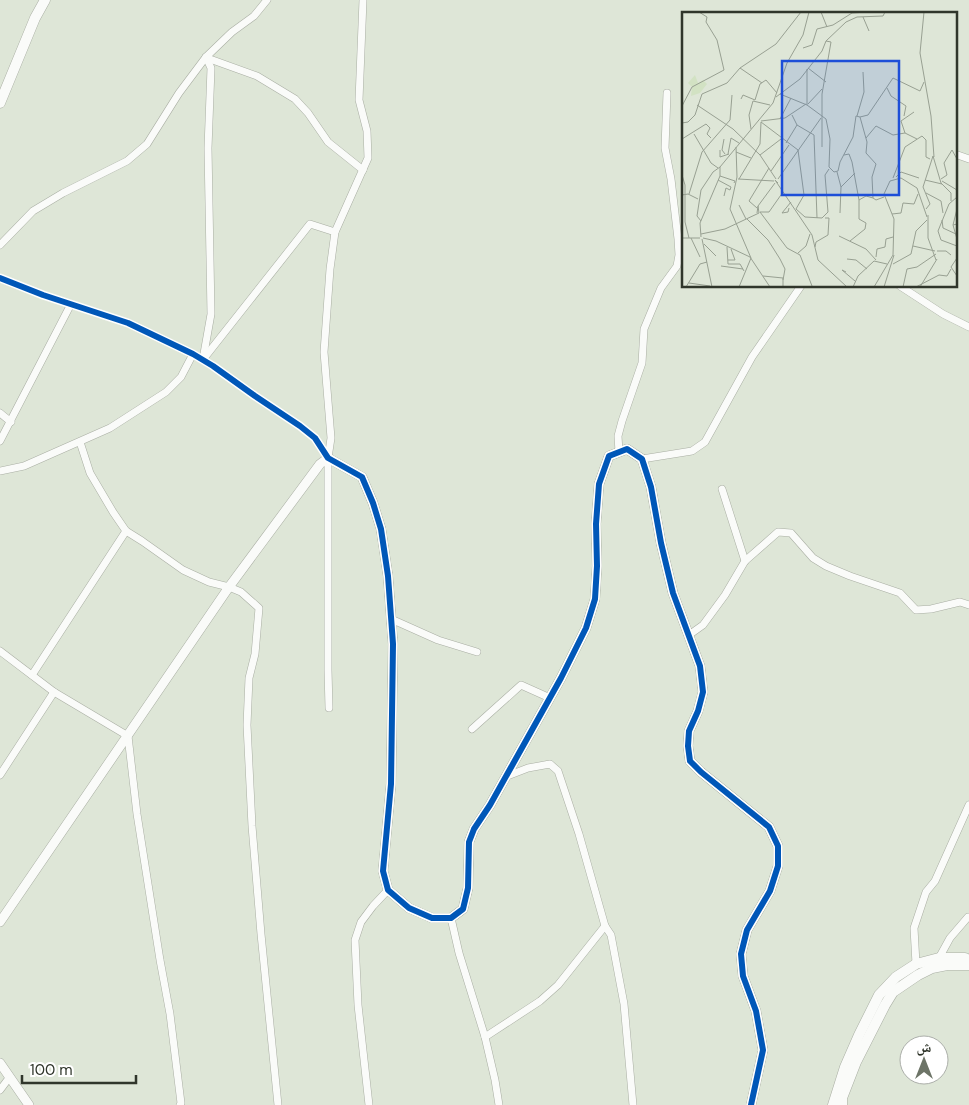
<svg xmlns="http://www.w3.org/2000/svg" width="969" height="1105" font-family="'DM Sans','Noto Naskh Arabic',sans-serif">
  <style>
    .lines { fill: none; stroke-linecap: round; stroke-linejoin: round }
    .minor-casing { stroke: #a9aea3; stroke-width: 8 }
    .tertiary-casing { stroke: #a9aea3; stroke-width: 10 }
    .secondary-casing { stroke: #a9aea3; stroke-width: 11 }
    .minor { stroke: #fafbf9; stroke-width: 7 }
    .tertiary { stroke: #fafbf9; stroke-width: 9 }
    .secondary { stroke: #fafbf9; stroke-width: 10 }
    .cycleway-casing { stroke: #fff; stroke-width: 9 }
    .cycleway { stroke: #0057b8; stroke-width: 6 }
    .inset-road { fill: none; stroke: #98a092; stroke-width: 1 }
    .view { fill: #1d4ed8; fill-opacity: 0.15; stroke: #1d4ed8; stroke-width: 2.5 }
    .inset-edge { fill: none; stroke: #30362b; stroke-width: 2.5 }
  </style>
  <rect width="100%" height="100%" fill="#dee6d7"/>
  <g class="lines">
    <g class="minor-casing">
      <g id="minor">
        <path d="M 207,58 L 257,76 L 295,99 L 308,113 L 328,142 L 363,170"/>
        <path d="M 955,154 L 969,159"/>
        <path d="M 0,245 L 33,211 L 63,193 L 127,161 L 147,144 L 179,93 L 206,57 L 232,32 L 254,16 L 267,0"/>
        <path d="M 0,278 L 43,295 L 128,323 L 193,354 L 213,366 L 255,396 L 300,426 L 315,438 L 328,458"/>
        <path d="M 900,286 L 943,314 L 969,327"/>
        <path d="M 205,357 L 310,224 L 335,232"/>
        <path d="M 203,359 L 211,314 L 208,148 L 211,68 L 206,57"/>
        <path d="M 0,413 L 11,422"/>
        <path d="M 0,441 L 71,304"/>
        <path d="M 80,442 L 90,473 L 113,512 L 126,531 L 142,541 L 183,570 L 209,582 L 229,587 L 241,592 L 259,608 L 255,654 L 249,678 L 247,725 L 252,826 L 261,934 L 278,1105"/>
        <path d="M 619,452 L 618,436 L 622,421 L 642,363 L 644,329 L 661,288 L 677,266 L 679,255 L 678,239 L 671,179 L 665,148 L 667,93"/>
        <path d="M 642,459 L 692,451 L 705,442 L 752,357 L 801,286"/>
        <path d="M 0,471 L 24,466 L 110,428 L 166,392 L 181,377 L 193,354"/>
        <path d="M 722,489 L 745,561"/>
        <path d="M 391,619 L 438,640 L 477,652"/>
        <path d="M 689,635 L 703,625 L 725,595 L 745,561 L 778,532 L 791,533 L 813,558 L 826,566 L 850,576 L 900,593 L 916,610 L 931,609 L 960,602 L 969,605"/>
        <path d="M 0,651 L 54,692 L 128,736 L 137,814 L 160,960 L 170,1014 L 181,1103 L 180,1105"/>
        <path d="M 32,675 L 126,531"/>
        <path d="M 329,708 L 328,670 L 328,458 L 331,438 L 324,352 L 330,269 L 335,232 L 368,158 L 367,131 L 359,100 L 363,0"/>
        <path d="M 472,729 L 521,685 L 550,698"/>
        <path d="M 0,775 L 54,692"/>
        <path d="M 505,777 L 528,768 L 550,764 L 558,771 L 579,834 L 605,926 L 611,935 L 624,1004 L 633,1105"/>
        <path d="M 451,918 L 459,953 L 485,1037 L 540,1001 L 558,985 L 605,926"/>
        <path d="M 939,958 L 950,938 L 968,917 L 969,917"/>
        <path d="M 916,964 L 914,928 L 926,892 L 935,881 L 969,805"/>
        <path d="M 485,1037 L 495,1080 L 499,1105"/>
        <path d="M 0,1090 L 9,1078"/>
        <path d="M 369,1105 L 358,1005 L 355,940 L 361,922 L 373,906 L 388,890"/>
      </g>
    </g>
    <g class="tertiary-casing">
      <g id="tertiary">
        <path d="M 0,922 L 229,587 L 320,464 L 328,458 L 362,477 L 373,503 L 381,529 L 388,576 L 393,644 L 391,784 L 383,871 L 388,890 L 409,908 L 432,918 L 451,918 L 463,909 L 468,888 L 469,842 L 474,829 L 490,805 L 561,678 L 586,628 L 595,599 L 597,566 L 596,524 L 599,484 L 609,456 L 627,449 L 642,459 L 651,487 L 661,543 L 673,593 L 700,666 L 703,692 L 698,711 L 689,731 L 688,746 L 690,761 L 701,772 L 769,827 L 778,846 L 778,866 L 770,891 L 747,930 L 741,954 L 743,976 L 756,1011 L 763,1050 L 751,1105"/>
        <path d="M 0,1063 L 29,1105"/>
      </g>
    </g>
    <g class="secondary-casing">
      <g id="secondary">
        <path d="M 0,103 L 35,18 L 45,0"/>
        <path d="M 833,1105 L 845,1067 L 859,1035 L 879,995 L 896,977 L 916,964 L 939,958 L 965,958 L 969,960"/>
        <path d="M 842,1105 L 842,1098 L 856,1062 L 885,1005 L 893,992 L 918,975 L 932,968 L 947,965 L 969,965"/>
      </g>
    </g>
    <use href="#minor" class="minor"/>
    <use href="#tertiary" class="tertiary"/>
    <use href="#secondary" class="secondary"/>
    <g class="cycleway-casing">
      <path id="cycleway" d="M 0,278 L 43,295 L 128,323 L 193,354 L 213,366 L 255,396 L 300,426 L 315,438 L 328,458 L 362,477 L 373,503 L 381,529 L 388,576 L 393,644 L 391,784 L 383,871 L 388,890 L 409,908 L 432,918 L 451,918 L 463,909 L 468,888 L 469,842 L 474,829 L 490,805 L 561,678 L 586,628 L 595,599 L 597,566 L 596,524 L 599,484 L 609,456 L 627,449 L 642,459 L 651,487 L 661,543 L 673,593 L 700,666 L 703,692 L 698,711 L 689,731 L 688,746 L 690,761 L 701,772 L 769,827 L 778,846 L 778,866 L 770,891 L 747,930 L 741,954 L 743,976 L 756,1011 L 763,1050 L 751,1105"/>
    </g>
    <use href="#cycleway" class="cycleway"/>
  </g>
  <g transform="translate(682 12)">
    <rect width="275" height="275" fill="#dee6d7"/>
    <path d="M 13,63 L 16,71 L 21,68 L 25,72 L 18,81 L 9,84 L 10,75 L 6,71 Z" fill="#d2e2c3"/>
    <path class="inset-road" d="M 139,0 L 145,15M 242,0 L 238,41 L 249,104 L 252,145M 181,5 L 187,19M 144,29 L 164,10 L 175,5 L 201,4 L 203,0M 121,36 L 130,33 L 135,17 L 151,13 L 170,1 L 185,0M 58,56 L 94,32 L 119,0M 126,56 L 144,70M 205,76 L 209,84 L 224,94 L 222,104M 98,82 L 125,93 L 144,107 L 148,127 L 147,155 L 152,160 L 156,159 L 158,150 L 171,125 L 174,104 L 178,105 L 185,130 L 184,141 L 194,152 L 190,165 L 191,186 L 194,188 L 202,185M 94,85 L 118,67 L 140,39 L 144,29 L 149,30 L 140,82 L 140,135M 59,87 L 61,83 L 73,88 L 78,72 L 84,68 L 95,81M 126,92 L 140,77M 15,93 L 51,117 L 78,143 L 94,167M 125,93 L 125,57M 0,94 L 10,75 L 42,58 L 35,28 L 24,10 L 25,5 L 17,0M 110,103 L 115,113 L 132,123 L 135,206M 175,104 L 182,80 L 181,60M 178,105 L 186,103 L 211,66 L 238,79 L 242,70M 98,107 L 109,86M 79,109 L 103,106 L 124,92M 79,110 L 116,138 L 122,183 L 114,197 L 123,205 L 140,206 L 146,200 L 143,163 L 147,157M 0,111 L 6,110 L 13,103 L 20,82 L 45,71 L 58,56 L 80,71M 69,117 L 67,103 L 71,89 L 88,93M 223,121 L 219,109 L 232,100M 12,122 L 29,151 L 36,156M 184,126 L 194,114 L 211,123 L 223,121 L 235,127M 0,127 L 24,112 L 28,116 L 25,122 L 29,126M 42,127 L 40,138 L 43,142M 104,131 L 115,113M 54,135 L 55,165 L 48,197 L 69,246 L 57,275M 38,138 L 38,145 L 47,142M 54,140 L 69,146M 46,142 L 49,126 L 57,131M 78,143 L 99,127M 162,143 L 167,142 L 170,150 L 177,188 L 184,184 L 191,186M 89,159 L 107,133M 155,160 L 159,175 L 173,161M 0,163 L 3,173 L 3,210 L 7,226M 38,164 L 53,169 L 52,171M 214,165 L 219,160 L 237,166M 211,166 L 223,135 L 240,124 L 244,128 L 244,145 L 248,147M 219,166 L 235,176 L 245,205M 56,167 L 92,169M 57,167 L 78,132 L 79,110M 96,167 L 139,106M 259,167 L 265,163 L 262,151 L 270,138 L 275,147M 36,168 L 49,175 L 48,178 L 44,176 L 42,184M 243,168 L 260,172M 260,169 L 275,178M 96,171 L 93,168 L 130,223 L 136,248 L 165,275M 244,181 L 259,189 L 261,201M 7,182 L 20,140 L 48,108 L 50,83M 0,183 L 6,182 L 16,187M 275,185 L 267,192 L 256,219 L 259,228 L 275,234M 57,193 L 64,207M 75,196 L 67,189 L 87,156M 107,196 L 106,200 L 100,201 L 109,190M 244,197 L 248,192 L 241,175 L 251,144 L 259,171 L 269,181 L 269,189M 78,200 L 105,236 L 118,243 L 130,274M 78,200 L 87,200 L 101,180M 75,201 L 76,194 L 93,171M 158,201 L 159,175M 210,202 L 219,201 L 221,191 L 232,192 L 236,182M 246,203 L 246,226 L 254,248M 65,207 L 86,228 L 98,247 L 103,257 L 101,268M 260,208 L 261,216 L 274,222M 19,209 L 15,204 L 19,178 L 31,160 L 38,155M 275,212 L 271,213 L 275,227M 271,213 L 275,197M 19,222 L 43,217 L 77,201 L 76,194M 157,224 L 184,237 L 194,248M 19,225 L 18,211 L 38,164 L 38,155 L 91,91 L 105,51 L 121,23 L 127,0M 0,226 L 18,226M 9,226 L 18,245M 21,226 L 34,229 L 68,245 L 88,275M 20,227 L 30,275M 168,229 L 183,217 L 184,211 L 177,207 L 177,188M 22,232 L 34,244M 231,234 L 253,239M 45,235 L 46,252 L 58,252 L 62,259M 133,235 L 134,230 L 146,223 L 147,206 L 143,206M 255,239 L 264,239 L 269,243M 116,241 L 124,234 L 128,222M 194,245 L 195,237 L 203,235 L 204,227 L 211,225M 275,246 L 269,255 L 275,264M 165,247 L 174,248 L 185,257M 46,248 L 53,248 L 49,237M 211,252 L 229,242 L 234,219 L 245,208M 39,254 L 61,257M 164,260 L 160,258 L 173,269M 81,264 L 101,266 L 101,275M 7,271 L 28,274M 4,275 L 18,252 L 25,250M 171,275 L 176,264 L 192,249 L 205,252M 192,275 L 211,243 L 212,207 L 202,182 L 208,169 L 219,166M 202,275 L 212,243M 221,275 L 225,257 L 235,255 L 254,242M 234,275 L 257,263 L 265,264 L 269,257M 238,275 L 255,247"/>
    <path class="view" d="M 100,49 L 217,49 L 217,183 L 100,183 Z"/>
    <rect width="275" height="275" class="inset-edge"/>
  </g>
  <g transform="translate(924 1060)"><circle r="24" fill="#ffffff" stroke="#acafaa"/>
  <path d="M0-4L9 19L0 12L-9 19Z" fill="#6d7467"/>
  <text y="-8" font-size="14" font-weight="bold" text-anchor="middle" fill="#30362b">ش</text>
  </g>
  <path d="M22 1075v8h114v-8" fill="none" stroke="#30362b" stroke-width="2.5"/>
  <text x="30" y="1075" font-size="15" fill="#30362b" stroke="#ffffff" stroke-width="4" paint-order="stroke">100 m</text>
</svg>
